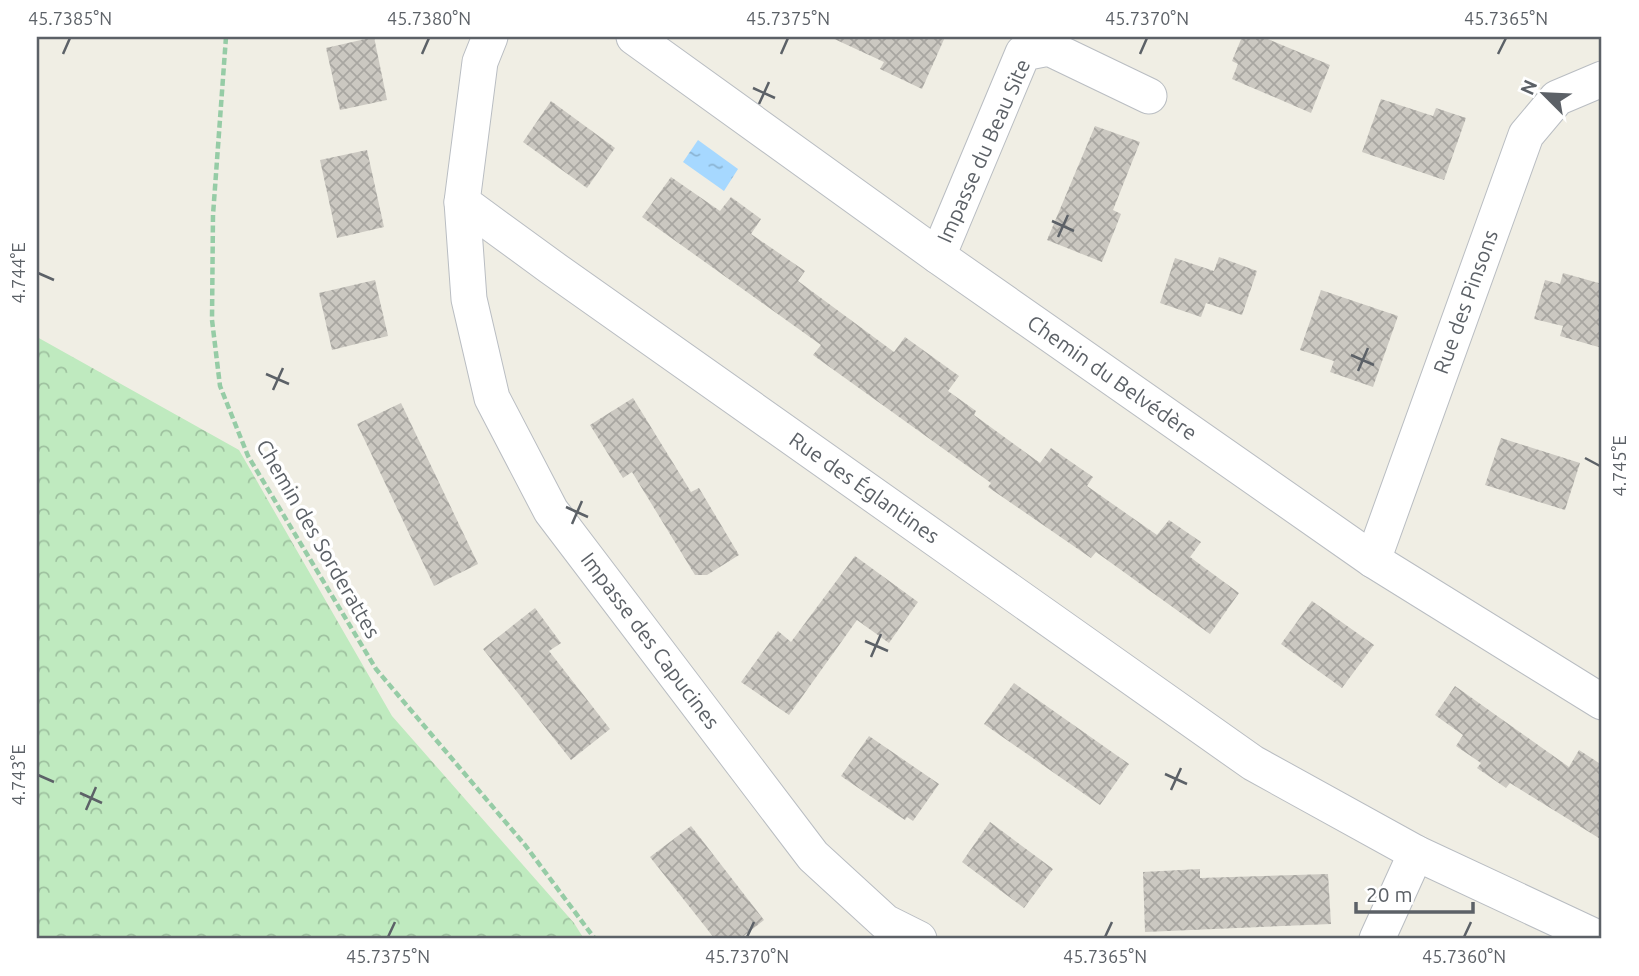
<svg xmlns="http://www.w3.org/2000/svg" width="1639" height="976" font-family="Ubuntu,sans-serif">
  <style>
    .forest { fill: url(#forest-crowns) }
    .water { fill: url(#water-ripples) }
    .building { fill: url(#building-cross-hatch) }
    .lines { fill: none; stroke-linecap: round; stroke-linejoin: round }
    .minor-casing { stroke: #b9bdc2; stroke-width: 37 }
    .path { stroke: #96cca6; stroke-width: 4.5; stroke-dasharray: 7 3.5; stroke-linecap: butt }
    .minor { stroke: #fff; stroke-width: 35 }
    .ticks { fill: none; stroke: #5c6167; stroke-width: 2.5 }
    .labels { text-anchor: middle; stroke-width: 7; stroke-linejoin: round; paint-order: stroke }
    .street-label { font-size: 21px; fill: #5c6167; stroke: #fff }
    .neatline { fill: none; stroke: #5c6167; stroke-width: 2.5 }
    .ticks-label { font-size: 18px; text-anchor: middle; fill: #5c6167 }
  </style>
  <defs>
    <pattern id="forest-crowns" width="20" height="18" patternUnits="userSpaceOnUse" patternTransform="scale(1.75)"><rect width="20" height="18" fill="#bfeabf"/><path d="M2 6a3 3 0 1 1 6 0M12 15a3 3 0 1 1 6 0" fill="none" stroke="#9ec19f"/></pattern>
    <pattern id="water-ripples" width="26" height="14" patternUnits="userSpaceOnUse" patternTransform="scale(1.75)"><rect width="26" height="14" fill="#a6d8ff"/><path d="M2 4q2-2 4 0t4 0M15 11q2-2 4 0t4 0" fill="none" stroke="#8ab3d2"/></pattern>
    <pattern id="building-cross-hatch" width="8" height="8" patternUnits="userSpaceOnUse" patternTransform="scale(1.75)"><rect width="8" height="8" fill="#cbc8c1"/><path d="M0 0l8 8M0 8l8-8" fill="none" stroke="#a8a6a1"/></pattern>
  </defs>
  <rect width="100%" height="100%" fill="#f0eee4"/>
  <path class="forest" d="M 37,337 L 239,450 L 392,716 L 574,923 L 584,939 L 37,939 Z"/>
  <path class="water" d="M 698,140 L 738,169 L 724,191 L 683,162 Z"/>
  <g class="building">
    <path d="M 374,37 L 387,100 L 340,110 L 326,48 Z"/>
    <path d="M 830,37 L 945,37 L 922,89 L 880,69 L 884,62 Z"/>
    <path d="M 1242,37 L 1263,37 L 1330,65 L 1311,113 L 1232,79 L 1238,64 L 1232,61 Z"/>
    <path d="M 1381,99 L 1433,116 L 1436,108 L 1466,118 L 1444,180 L 1362,152 Z"/>
    <path d="M 551,101 L 615,148 L 587,188 L 523,142 Z"/>
    <path d="M 1095,126 L 1140,142 L 1113,210 L 1121,214 L 1102,262 L 1047,240 Z"/>
    <path d="M 367,150 L 384,227 L 337,238 L 320,160 Z"/>
    <path d="M 671,177 L 720,211 L 731,197 L 761,219 L 751,234 L 805,271 L 798,281 L 894,352 L 905,337 L 959,376 L 948,391 L 976,411 L 974,415 L 1040,463 L 1051,448 L 1093,477 L 1087,486 L 1157,535 L 1169,520 L 1201,542 L 1190,557 L 1239,593 L 1210,634 L 1096,552 L 1091,558 L 988,487 L 991,483 L 813,355 L 821,345 L 642,217 Z"/>
    <path d="M 1219,257 L 1257,271 L 1242,315 L 1206,303 L 1201,317 L 1160,303 L 1175,258 L 1214,271 Z"/>
    <path d="M 1563,273 L 1602,284 L 1602,348 L 1560,336 L 1563,326 L 1534,319 L 1545,280 L 1560,284 Z"/>
    <path d="M 375,280 L 388,336 L 332,350 L 319,293 Z"/>
    <path d="M 1321,290 L 1398,316 L 1373,387 L 1330,372 L 1334,361 L 1300,350 Z"/>
    <path d="M 633,398 L 691,492 L 699,488 L 739,555 L 707,575 L 695,575 L 632,472 L 623,478 L 590,425 Z"/>
    <path d="M 401,403 L 478,564 L 434,586 L 357,424 Z"/>
    <path d="M 1501,438 L 1580,463 L 1565,510 L 1485,485 Z"/>
    <path d="M 855,556 L 918,602 L 889,643 L 857,620 L 789,715 L 741,682 L 778,631 L 791,642 Z"/>
    <path d="M 1312,601 L 1374,645 L 1342,688 L 1281,644 Z"/>
    <path d="M 535,608 L 561,643 L 549,651 L 610,729 L 571,760 L 483,649 Z"/>
    <path d="M 1014,683 L 1129,764 L 1100,805 L 984,724 Z"/>
    <path d="M 1455,686 L 1569,767 L 1579,750 L 1602,765 L 1602,840 L 1510,783 L 1506,788 L 1477,768 L 1481,763 L 1456,746 L 1463,735 L 1435,715 Z"/>
    <path d="M 869,736 L 939,784 L 913,821 L 907,817 L 905,820 L 841,776 Z"/>
    <path d="M 990,822 L 1053,869 L 1024,908 L 962,862 Z"/>
    <path d="M 691,826 L 764,920 L 740,939 L 715,939 L 650,857 Z"/>
    <path d="M 1200,869 L 1200,878 L 1328,874 L 1331,924 L 1145,932 L 1143,872 Z"/>
  </g>
  <g class="lines">
    <g class="minor-casing">
      <g id="minor">
        <path d="M 490,37 L 480,62 L 462,202 L 551,267 L 1253,763 L 1416,853 L 1600,939"/>
        <path d="M 634,37 L 938,256 L 1373,560 L 1602,702"/>
        <path d="M 462,202 L 469,299 L 492,398 L 551,511 L 813,856 L 885,922 L 919,939"/>
        <path d="M 938,256 L 1023,53 L 1049,48 L 1149,96"/>
        <path d="M 1373,560 L 1526,135 L 1557,98 L 1602,79"/>
        <path d="M 1377,939 L 1416,853"/>
      </g>
    </g>
    <path class="path" d="M 226,37 L 213,215 L 212,320 L 220,386 L 248,456 L 376,669 L 525,845 L 595,939"/>
    <use href="#minor" class="minor"/>
  </g>
  <path class="ticks" d="M 63,54 L 70,38M 422,54 L 429,38M 781,54 L 788,38M 1140,54 L 1147,38M 1498,54 L 1506,38M 753,88 L 775,98M 759,104 L 769,82M 1052,221 L 1074,231M 1058,237 L 1068,215M 38,273 L 54,280M 1351,355 L 1374,365M 1358,371 L 1368,348M 266,374 L 289,384M 273,390 L 283,368M 1585,458 L 1600,466M 566,507 L 588,517M 572,524 L 582,501M 865,641 L 888,651M 871,657 L 881,634M 1165,774 L 1187,784M 38,775 L 54,782M 1171,790 L 1181,768M 80,793 L 102,803M 86,810 L 96,787M 388,937 L 395,922M 747,937 L 754,922M 1105,937 L 1112,922M 1464,937 L 1471,922"/>
  <g class="labels">
    <g class="street-label">
      <text transform="translate(984 151) rotate(-66)" y="7">Impasse du Beau Site</text>
      <text transform="translate(1466 302) rotate(-70)" y="7">Rue des Pinsons</text>
      <text transform="translate(1112 378) rotate(35)" y="7">Chemin du Belvédère</text>
      <text transform="translate(864 488) rotate(35)" y="7">Rue des Églantines</text>
      <text transform="translate(318 539) rotate(60)" y="7">Chemin des Sorderattes</text>
      <text transform="translate(650 641) rotate(53)" y="7">Impasse des Capucines</text>
    </g>
  </g>
  <rect width="1639" height="976" fill="none" stroke="#ffffff" stroke-width="77"/>
  <g transform="translate(1544 94) rotate(294)" stroke="#ffffff" stroke-width="5" paint-order="stroke">
  <path d="M0-5L12 26L0 18L-12 26Z" fill="#5c6167"/>
  <text y="-10" font-size="19" font-weight="bold" text-anchor="middle" fill="#5c6167">N</text>
  </g>
  <path d="M1356 902v10h117v-10" fill="none" stroke="#5c6167" stroke-width="3.5"/>
  <text x="1366" y="902" font-size="21" fill="#5c6167" stroke="#ffffff" stroke-width="5" paint-order="stroke">20 m</text>
  <rect x="38" y="38" width="1562" height="899" class="neatline"/>
  <g class="ticks-label">
    <text x="70" y="25">45.7385°N</text>
    <text x="429" y="25">45.7380°N</text>
    <text x="788" y="25">45.7375°N</text>
    <text x="1147" y="25">45.7370°N</text>
    <text x="1506" y="25">45.7365°N</text>
    <text transform="translate(19 273) rotate(-90)" y="6">4.744°E</text>
    <text transform="translate(1620 466) rotate(-90)" y="6">4.745°E</text>
    <text transform="translate(19 775) rotate(-90)" y="6">4.743°E</text>
    <text x="388" y="963">45.7375°N</text>
    <text x="747" y="963">45.7370°N</text>
    <text x="1105" y="963">45.7365°N</text>
    <text x="1464" y="963">45.7360°N</text>
  </g>
</svg>
